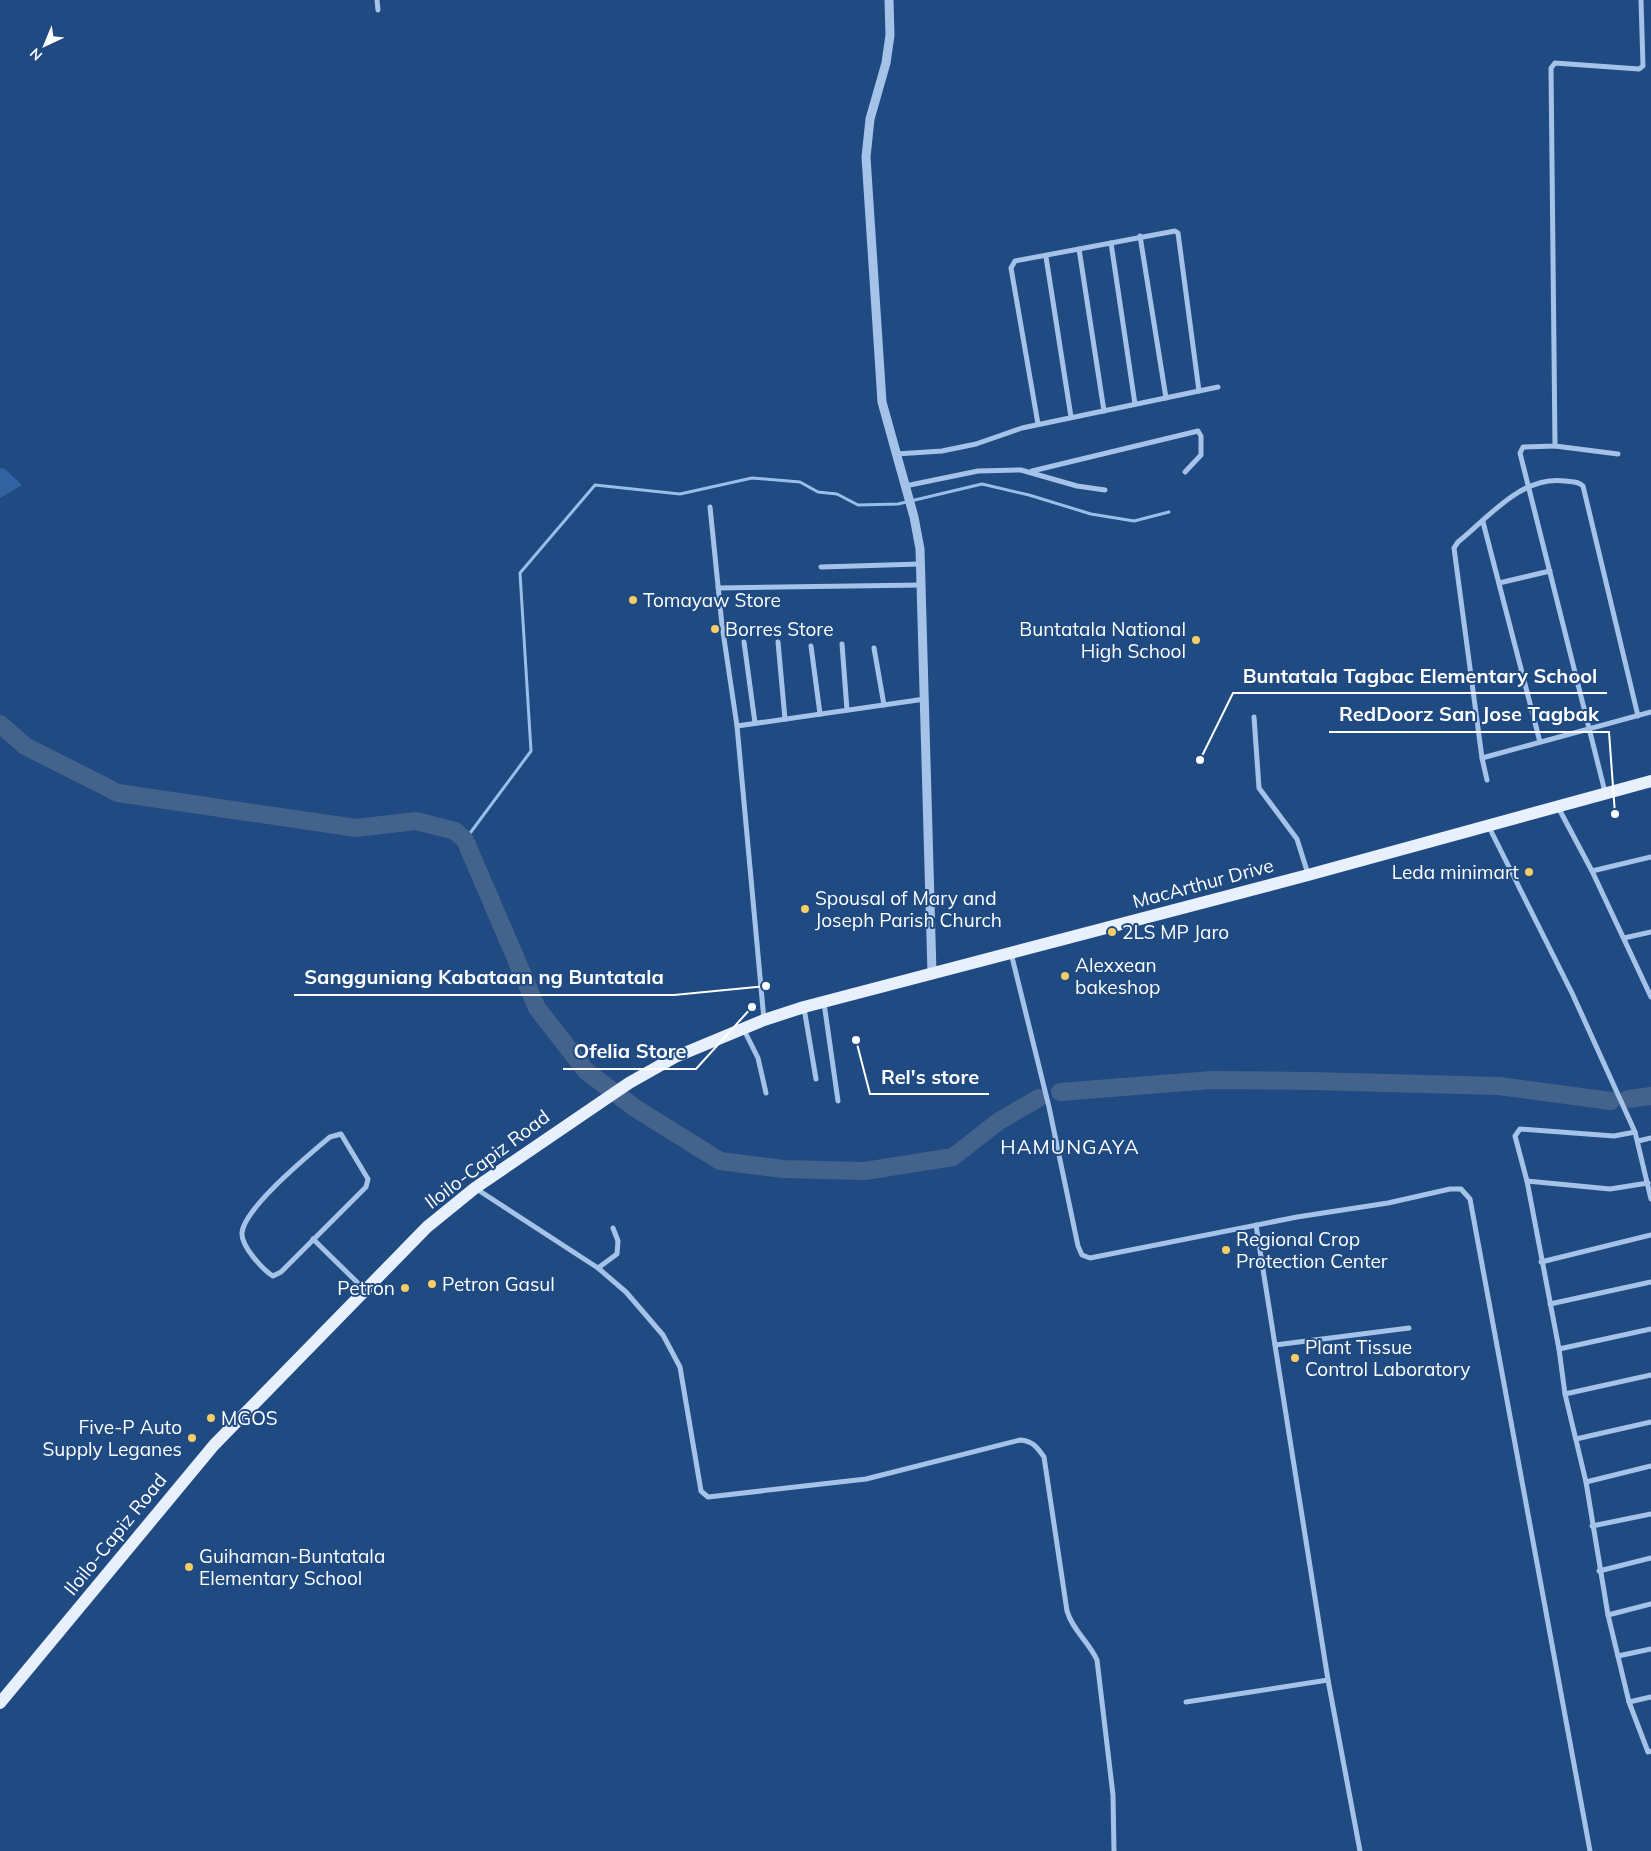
<svg xmlns="http://www.w3.org/2000/svg" width="1651" height="1851" font-family="Mulish,sans-serif">
  <style>
    .green { fill: #3363a0 }
    .lines { fill: none; stroke-linecap: round; stroke-linejoin: round }
    .stream { stroke: #98beea; stroke-width: 3 }
    .river { stroke: #44638c; stroke-width: 18 }
    .minor { stroke: #a5c3e9; stroke-width: 5 }
    .tertiary { stroke: #a5c3e9; stroke-width: 9 }
    .primary { stroke: #e8f0fe; stroke-width: 12 }
    .poi-dot { fill: #f7cd65; stroke: #1f4a82; stroke-width: 2 }
    .labels { text-anchor: middle; stroke-width: 4; stroke-linejoin: round; paint-order: stroke }
    .poi-label { font-size: 19px; fill: #fff; stroke: #1f4a82; text-anchor: start }
    .street-label { font-size: 19px; fill: #fff; stroke: #1f4a82 }
    .neighbourhood-label { font-size: 20px; letter-spacing: 1px; fill: #fff; stroke: #1f4a82 }
    .leader { fill: none; stroke: #fff; stroke-width: 2 }
    .callout-dot { fill: #fff; stroke: #1f4a82; stroke-width: 2 }
    .callout-label { font-size: 20px; text-anchor: middle; font-weight: bold; fill: #fff; stroke: #1f4a82; stroke-width: 4; stroke-linejoin: round; paint-order: stroke }
  </style>
  <rect width="100%" height="100%" fill="#1f4a82"/>
  <path class="green" d="M 0,468 L 5,469 L 22,485 L 0,498 Z"/>
  <g class="lines">
    <path class="stream" d="M 465,840 L 531,751 L 520,573 L 595,485 L 680,494 L 752,478 L 800,482 L 818,492 L 837,494 L 858,505 L 898,504 L 982,484 L 1029,495 L 1091,514 L 1134,521 L 1169,512"/>
    <g class="river">
      <path d="M 0,724 L 25,746 L 118,793 L 356,828 L 416,821 L 455,831 L 465,840 L 537,1008 L 586,1071 L 635,1108 L 720,1161 L 783,1169 L 865,1171 L 953,1157 L 999,1121 L 1039,1098"/>
      <path d="M 1060,1092 L 1212,1080 L 1311,1081 L 1499,1086 L 1611,1101"/>
      <path d="M 1628,1099 L 1651,1096"/>
    </g>
    <g class="minor">
      <path d="M 377,0 L 378,10"/>
      <path d="M 1140,236 L 1166,398"/>
      <path d="M 1111,243 L 1135,404"/>
      <path d="M 1079,249 L 1104,411"/>
      <path d="M 1046,257 L 1071,417"/>
      <path d="M 1038,424 L 1011,268 L 1015,261 L 1175,231 L 1178,233 L 1199,391"/>
      <path d="M 1555,446 L 1618,454"/>
      <path d="M 896,454 L 942,451 L 976,444 L 1022,428 L 1218,387"/>
      <path d="M 1032,471 L 1198,431 L 1201,436 L 1201,455 L 1185,472"/>
      <path d="M 905,486 L 978,471 L 1021,470 L 1077,486 L 1105,490"/>
      <path d="M 710,507 L 722,625 L 737,726 L 764,1020"/>
      <path d="M 1483,522 L 1540,742"/>
      <path d="M 821,567 L 920,564"/>
      <path d="M 1499,583 L 1550,571"/>
      <path d="M 718,588 L 921,585"/>
      <path d="M 744,642 L 755,723"/>
      <path d="M 778,642 L 785,719"/>
      <path d="M 842,644 L 847,710"/>
      <path d="M 811,646 L 820,714"/>
      <path d="M 874,648 L 884,705"/>
      <path d="M 1254,717 L 1259,788 L 1297,839 L 1308,874"/>
      <path d="M 737,726 L 925,699"/>
      <path d="M 1482,758 L 1651,712"/>
      <path d="M 1487,780 L 1482,758 L 1454,548 L 1458,542 C 1489,517 1522,475 1565,481 C 1572,482 1578,481 1583,486 L 1638,716"/>
      <path d="M 1605,792 L 1520,453 L 1523,447 L 1555,446 L 1551,68 L 1555,63 L 1639,69 L 1643,66 L 1641,0"/>
      <path d="M 1558,807 L 1592,871 L 1651,997"/>
      <path d="M 1488,825 L 1572,993 L 1635,1132 L 1651,1199"/>
      <path d="M 1592,871 L 1651,857"/>
      <path d="M 1624,938 L 1651,932"/>
      <path d="M 1011,953 L 1049,1107 L 1078,1246 L 1082,1255 L 1090,1258 L 1297,1217 L 1388,1203 L 1450,1189 L 1461,1189 L 1470,1199 L 1590,1851"/>
      <path d="M 824,1003 L 838,1101"/>
      <path d="M 804,1008 L 816,1079"/>
      <path d="M 744,1030 L 758,1058 L 766,1093"/>
      <path d="M 1635,1132 L 1614,1136 L 1520,1129 L 1515,1136 L 1527,1181 L 1559,1349 L 1565,1394 L 1586,1482 L 1608,1615 L 1629,1702 L 1648,1752 L 1651,1751"/>
      <path d="M 341,1134 L 368,1179 L 366,1187 L 281,1272 L 273,1276 C 263,1270 241,1246 242,1233 C 244,1208 310,1154 330,1137 Z"/>
      <path d="M 1638,1141 L 1651,1138"/>
      <path d="M 1527,1181 L 1610,1189 L 1648,1183"/>
      <path d="M 475,1188 L 598,1268 L 626,1292 L 663,1335 L 680,1367 L 701,1491 L 708,1497 L 866,1479 L 1020,1440 C 1033,1441 1037,1447 1044,1457 L 1067,1611 C 1073,1631 1089,1642 1097,1660 L 1113,1795 L 1114,1851"/>
      <path d="M 1256,1225 L 1328,1680 L 1360,1851"/>
      <path d="M 313,1239 L 364,1289"/>
      <path d="M 1541,1262 L 1651,1235"/>
      <path d="M 598,1268 L 617,1254 L 618,1241 L 613,1228"/>
      <path d="M 1550,1304 L 1651,1282"/>
      <path d="M 1275,1345 L 1409,1328"/>
      <path d="M 1559,1349 L 1651,1329"/>
      <path d="M 1565,1394 L 1651,1375"/>
      <path d="M 1576,1439 L 1651,1422"/>
      <path d="M 1586,1482 L 1651,1466"/>
      <path d="M 1592,1526 L 1651,1514"/>
      <path d="M 1599,1571 L 1651,1558"/>
      <path d="M 1608,1615 L 1651,1604"/>
      <path d="M 1618,1656 L 1651,1649"/>
      <path d="M 1186,1702 L 1328,1680"/>
      <path d="M 1629,1702 L 1651,1697"/>
    </g>
    <path class="tertiary" d="M 889,0 L 890,35 L 886,63 L 870,119 L 866,157 L 882,402 L 914,517 L 920,549 L 932,973"/>
    <path class="primary" d="M 0,1703 L 214,1445 L 427,1227 L 475,1188 L 629,1083 L 675,1057 L 764,1020 L 804,1007 L 1308,875 L 1651,781"/>
  </g>
  <g class="poi-dot">
    <circle cx="633" cy="600" r="5"/>
    <circle cx="715" cy="629" r="5"/>
    <circle cx="1196" cy="640" r="5"/>
    <circle cx="1529" cy="872" r="5"/>
    <circle cx="805" cy="909" r="5"/>
    <circle cx="1112" cy="932" r="5"/>
    <circle cx="1065" cy="976" r="5"/>
    <circle cx="1226" cy="1250" r="5"/>
    <circle cx="432" cy="1284" r="5"/>
    <circle cx="405" cy="1288" r="5"/>
    <circle cx="1295" cy="1358" r="5"/>
    <circle cx="211" cy="1418" r="5"/>
    <circle cx="192" cy="1438" r="5"/>
    <circle cx="189" cy="1567" r="5"/>
  </g>
  <g class="labels">
    <g class="poi-label">
      <text x="643" y="607">Tomayaw Store</text>
      <text x="725" y="636">Borres Store</text>
      <text x="1186" y="636" text-anchor="end">Buntatala National<tspan x="1186" dy="22">High School</tspan></text>
      <text x="1519" y="879" text-anchor="end">Leda minimart</text>
      <text x="815" y="905">Spousal of Mary and<tspan x="815" dy="22">Joseph Parish Church</tspan></text>
      <text x="1122" y="939">2LS MP Jaro</text>
      <text x="1075" y="972">Alexxean<tspan x="1075" dy="22">bakeshop</tspan></text>
      <text x="1236" y="1246">Regional Crop<tspan x="1236" dy="22">Protection Center</tspan></text>
      <text x="442" y="1291">Petron Gasul</text>
      <text x="395" y="1295" text-anchor="end">Petron</text>
      <text x="1305" y="1354">Plant Tissue<tspan x="1305" dy="22">Control Laboratory</tspan></text>
      <text x="221" y="1425">MGOS</text>
      <text x="182" y="1434" text-anchor="end">Five-P Auto<tspan x="182" dy="22">Supply Leganes</tspan></text>
      <text x="199" y="1563">Guihaman-Buntatala<tspan x="199" dy="22">Elementary School</tspan></text>
    </g>
    <g class="street-label">
      <text transform="translate(1203 883) rotate(-15)" y="7">MacArthur Drive</text>
      <text transform="translate(487 1159) rotate(-37)" y="7">Iloilo-Capiz Road</text>
      <text transform="translate(115 1534) rotate(-51)" y="7">Iloilo-Capiz Road</text>
    </g>
    <g class="neighbourhood-label">
      <text x="1070" y="1154">HAMUNGAYA</text>
    </g>
  </g>
  <path class="leader" d="M1200 760L1233 693H1607M1615 814L1609 732H1329M766 986L674 995H294M752 1007L696 1069H563M856 1040L870 1094H989"/>
  <g class="callout-dot">
    <circle cx="1200" cy="760" r="5"/>
    <circle cx="1615" cy="814" r="5"/>
    <circle cx="766" cy="986" r="5"/>
    <circle cx="752" cy="1007" r="5"/>
    <circle cx="856" cy="1040" r="5"/>
  </g>
  <g class="callout-label">
    <text x="1420" y="683">Buntatala Tagbac Elementary School</text>
    <text x="1469" y="721">RedDoorz San Jose Tagbak</text>
    <text x="484" y="984">Sangguniang Kabataan ng Buntatala</text>
    <text x="630" y="1058">Ofelia Store</text>
    <text x="930" y="1084">Rel's store</text>
  </g>
  <g transform="translate(45 45) rotate(224)" stroke="#1f4a82" stroke-width="4" paint-order="stroke">
  <path d="M0-4L9 19L0 12L-9 19Z" fill="#ffffff"/>
  <text y="-8" font-size="14" font-weight="bold" text-anchor="middle" fill="#ffffff">N</text>
  </g>
</svg>
